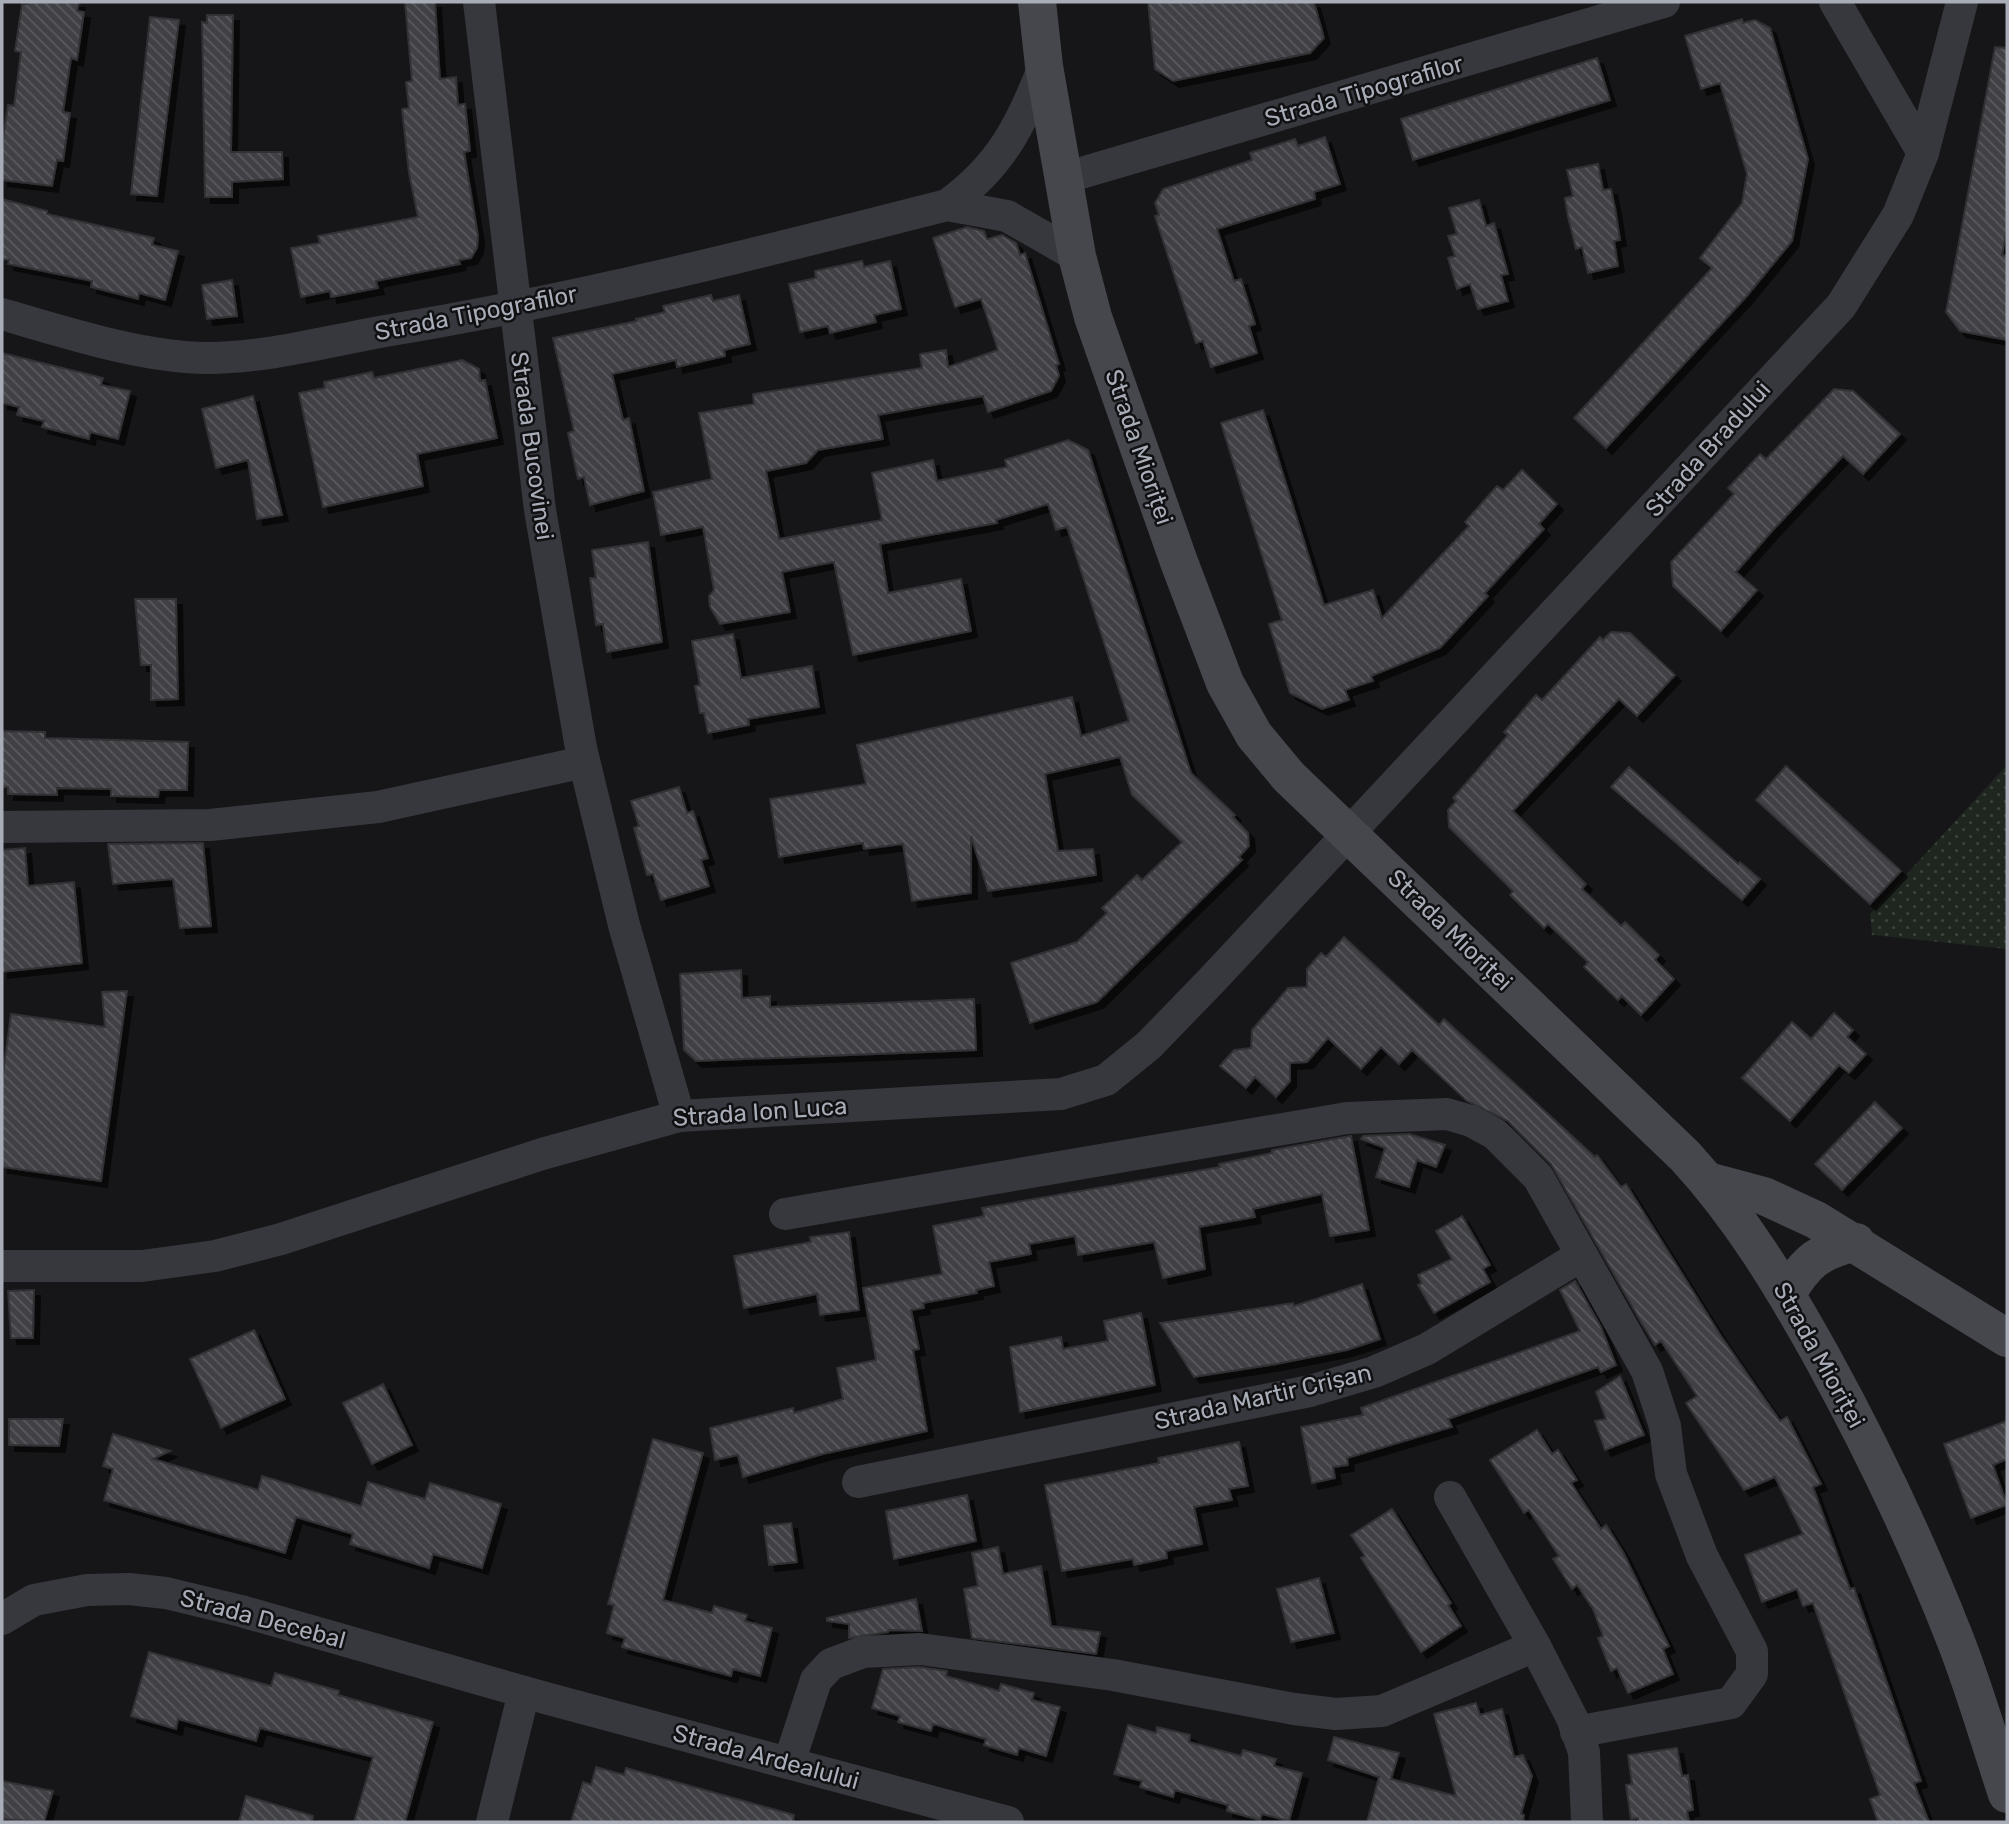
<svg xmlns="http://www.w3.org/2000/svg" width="2009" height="1824" font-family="Rubik,sans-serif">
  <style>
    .grass { fill: url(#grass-dots) }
    .building { fill: url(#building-back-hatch); stroke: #303034; stroke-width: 2; filter: url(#shadow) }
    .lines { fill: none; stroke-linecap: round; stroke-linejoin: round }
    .street { stroke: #37383d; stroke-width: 32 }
    .secondary { stroke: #45474d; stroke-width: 38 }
    .labels { text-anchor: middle; stroke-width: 5; stroke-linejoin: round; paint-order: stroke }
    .street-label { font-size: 24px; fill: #a8adb8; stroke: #111113 }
  </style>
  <defs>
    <pattern id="grass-dots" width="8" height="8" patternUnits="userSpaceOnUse" patternTransform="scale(1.75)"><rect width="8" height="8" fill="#1e261f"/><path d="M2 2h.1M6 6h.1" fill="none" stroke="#3c433d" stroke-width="1.8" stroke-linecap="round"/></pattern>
    <pattern id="building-back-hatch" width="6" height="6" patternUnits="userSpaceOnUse" patternTransform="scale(1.75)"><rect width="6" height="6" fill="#404145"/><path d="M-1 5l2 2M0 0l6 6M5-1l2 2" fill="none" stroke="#595a5e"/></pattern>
    <filter id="shadow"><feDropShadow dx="6" dy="6" stdDeviation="0" flood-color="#0009"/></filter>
  </defs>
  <rect width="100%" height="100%" fill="#161618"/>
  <path class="grass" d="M 2007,765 L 2007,949 L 1872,935 L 1870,914 Z"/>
  <g class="building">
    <path d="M 29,2 L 79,2 L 77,11 L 84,12 L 77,60 L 71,58 L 63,112 L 70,113 L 63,161 L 57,160 L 52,186 L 2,180 L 2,146 L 8,105 L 14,106 L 21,52 L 15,51 L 22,4 L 28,4 Z"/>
    <path d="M 405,2 L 435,2 L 440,79 L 456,77 L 458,105 L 465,104 L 470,151 L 464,152 L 478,236 L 477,248 L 471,258 L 459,260 L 460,264 L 376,281 L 378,288 L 331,297 L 330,291 L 301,297 L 291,248 L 320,243 L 318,236 L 418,217 L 409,173 L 402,109 L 409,108 L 406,82 L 412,81 Z"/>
    <path d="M 1148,2 L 1314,2 L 1324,38 L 1310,53 L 1173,81 L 1155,69 Z"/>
    <path d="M 207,15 L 233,15 L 231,152 L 282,152 L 283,179 L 232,182 L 232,197 L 205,197 L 202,22 L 207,23 Z"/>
    <path d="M 150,17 L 179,20 L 157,196 L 131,194 Z"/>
    <path d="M 1742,19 L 1743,23 L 1755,20 L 1770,28 L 1808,159 L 1792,241 L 1746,297 L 1606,448 L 1574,418 L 1712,268 L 1700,258 L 1742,203 L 1747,174 L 1720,83 L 1701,89 L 1685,36 Z"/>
    <path d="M 1995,47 L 2007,48 L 2007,229 L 2002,255 L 2007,256 L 2007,340 L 1960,331 L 1946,312 Z"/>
    <path d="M 1597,58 L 1610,100 L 1413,160 L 1401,119 Z"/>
    <path d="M 1325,137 L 1340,184 L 1314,192 L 1315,199 L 1217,229 L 1234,281 L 1241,279 L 1255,324 L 1249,326 L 1257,353 L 1211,367 L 1203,341 L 1196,343 L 1155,216 L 1159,215 L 1155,203 L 1163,189 L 1252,160 L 1250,153 L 1295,139 L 1298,146 Z"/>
    <path d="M 1598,164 L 1603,190 L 1611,189 L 1615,208 L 1620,240 L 1614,241 L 1618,266 L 1588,273 L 1582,247 L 1576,249 L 1568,217 L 1565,198 L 1573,196 L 1567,170 Z"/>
    <path d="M 2,199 L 47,211 L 47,214 L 154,238 L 152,245 L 178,251 L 165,300 L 139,293 L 138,299 L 91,287 L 92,281 L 8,264 L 9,260 L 2,259 Z"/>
    <path d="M 1479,200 L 1486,226 L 1494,223 L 1508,274 L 1501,275 L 1508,301 L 1478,309 L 1470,284 L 1457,289 L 1448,258 L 1455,256 L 1448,236 L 1457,234 L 1449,208 Z"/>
    <path d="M 967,227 L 984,231 L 987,239 L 1002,235 L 1016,243 L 1020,255 L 1025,253 L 1059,364 L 1056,365 L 1059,376 L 1051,391 L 988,412 L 983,396 L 878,415 L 883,439 L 818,450 L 806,463 L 766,471 L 779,539 L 882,520 L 872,473 L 933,460 L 937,481 L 1007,467 L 1005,460 L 1068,440 L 1088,450 L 1191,773 L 1235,815 L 1233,817 L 1248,833 L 1249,846 L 1239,857 L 1242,860 L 1097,1002 L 1030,1023 L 1011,963 L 1077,942 L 1107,913 L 1102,908 L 1137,875 L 1142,880 L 1182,842 L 1132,795 L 1120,757 L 1045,774 L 1058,851 L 1093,849 L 1096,875 L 988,891 L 971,836 L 971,893 L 912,901 L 903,844 L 864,849 L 863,843 L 779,857 L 770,799 L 866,784 L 857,745 L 1072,697 L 1081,736 L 1129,721 L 1067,527 L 1056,530 L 1048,504 L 996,520 L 997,523 L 880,544 L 888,593 L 961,579 L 971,631 L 853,655 L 834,562 L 782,572 L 790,612 L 720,624 L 710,607 L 709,596 L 714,590 L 703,527 L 661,535 L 653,492 L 712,479 L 699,413 L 754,404 L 753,394 L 922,368 L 920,354 L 946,350 L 948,367 L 998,350 L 981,299 L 955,307 L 933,238 Z"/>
    <path d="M 862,261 L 864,267 L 890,261 L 901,309 L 874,315 L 876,322 L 830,333 L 828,326 L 800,332 L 789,284 L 816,278 L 815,271 Z"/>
    <path d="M 232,280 L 237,316 L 207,319 L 202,285 Z"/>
    <path d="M 711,295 L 713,301 L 739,295 L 750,344 L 724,350 L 725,356 L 677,367 L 676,360 L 612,374 L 623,420 L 629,418 L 644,491 L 590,505 L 584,477 L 578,479 L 568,433 L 574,431 L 553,338 L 637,321 L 636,319 L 665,312 L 663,306 Z"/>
    <path d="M 2,353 L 103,378 L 101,385 L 130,391 L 118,439 L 90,432 L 89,439 L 42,427 L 44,421 L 17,415 L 19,407 L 2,403 Z"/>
    <path d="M 462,360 L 479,369 L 480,381 L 485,380 L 497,438 L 417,454 L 423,486 L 323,507 L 299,393 L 325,388 L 324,382 L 372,372 L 374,378 Z"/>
    <path d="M 1834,389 L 1853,391 L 1900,434 L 1863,474 L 1843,456 L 1773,530 L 1736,572 L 1757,590 L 1721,631 L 1673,586 L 1671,562 L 1734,494 L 1728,488 L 1760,454 L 1766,459 Z"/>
    <path d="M 253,396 L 282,515 L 257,519 L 248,460 L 216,468 L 202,409 Z"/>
    <path d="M 1263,410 L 1324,605 L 1373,590 L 1382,618 L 1469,526 L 1465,522 L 1497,486 L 1503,490 L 1522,470 L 1557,504 L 1539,524 L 1544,529 L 1485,593 L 1488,596 L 1440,648 L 1371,676 L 1373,681 L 1345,690 L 1349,700 L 1322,709 L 1290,693 L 1269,624 L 1282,620 L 1221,423 Z"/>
    <path d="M 648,542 L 662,642 L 607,652 L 603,624 L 596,625 L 590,578 L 596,578 L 592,550 Z"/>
    <path d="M 135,599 L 176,599 L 178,699 L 151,700 L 151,665 L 141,665 Z"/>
    <path d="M 1611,632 L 1630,633 L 1675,675 L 1637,716 L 1619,699 L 1513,811 L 1586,884 L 1582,889 L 1621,926 L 1625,922 L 1659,955 L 1655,960 L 1674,979 L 1641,1015 L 1622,996 L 1618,1000 L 1584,967 L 1588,962 L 1548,924 L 1544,928 L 1510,895 L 1513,891 L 1449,827 L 1448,810 L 1456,801 L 1453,798 L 1508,735 L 1504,732 L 1536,695 L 1542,700 L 1600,637 L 1603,640 Z"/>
    <path d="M 733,634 L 741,678 L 812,666 L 819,707 L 748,719 L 749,725 L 708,733 L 704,713 L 700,713 L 695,686 L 700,685 L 692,641 Z"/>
    <path d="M 2,731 L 45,732 L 45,738 L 188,742 L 187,790 L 159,790 L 158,797 L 111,796 L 111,789 L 57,788 L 57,795 L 8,794 L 8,787 L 2,787 Z"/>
    <path d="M 1786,766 L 1901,871 L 1870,904 L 1756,800 Z"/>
    <path d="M 1629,767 L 1738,864 L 1740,862 L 1760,879 L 1742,900 L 1611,787 Z"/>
    <path d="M 679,787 L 687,813 L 693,811 L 708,858 L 701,860 L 709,886 L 661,900 L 653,874 L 647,875 L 634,828 L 639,826 L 631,801 Z"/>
    <path d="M 203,843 L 211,926 L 180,928 L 173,879 L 113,884 L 108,844 Z"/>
    <path d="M 25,848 L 28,886 L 74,882 L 82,963 L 2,972 L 2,850 Z"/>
    <path d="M 1344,937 L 1439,1025 L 1444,1019 L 1595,1157 L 1597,1155 L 1621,1187 L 1626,1184 L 1721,1336 L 1780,1421 L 1787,1417 L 1821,1484 L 1813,1487 L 1850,1589 L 1854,1588 L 1921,1781 L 1914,1783 L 1929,1822 L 1878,1822 L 1870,1799 L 1880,1795 L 1813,1603 L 1803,1606 L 1797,1589 L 1762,1602 L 1745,1555 L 1803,1534 L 1775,1477 L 1744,1490 L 1686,1403 L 1697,1396 L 1661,1341 L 1655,1345 L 1641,1322 L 1551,1164 L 1508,1121 L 1467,1101 L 1412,1050 L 1399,1064 L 1381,1047 L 1361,1069 L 1328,1038 L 1307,1062 L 1290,1063 L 1290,1081 L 1276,1097 L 1255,1077 L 1246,1088 L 1220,1066 L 1234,1050 L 1251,1048 L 1252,1030 L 1288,988 L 1307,987 L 1307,969 L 1321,953 L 1326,957 Z"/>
    <path d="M 741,970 L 742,998 L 770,996 L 770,1007 L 974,999 L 976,1050 L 696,1061 L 684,1050 L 680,974 Z"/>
    <path d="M 127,991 L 101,1181 L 2,1167 L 2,1080 L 11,1014 L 105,1027 L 102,992 Z"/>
    <path d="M 1834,1013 L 1853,1030 L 1847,1037 L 1866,1054 L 1849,1073 L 1839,1065 L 1790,1121 L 1742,1078 L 1792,1022 L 1811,1039 Z"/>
    <path d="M 1875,1102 L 1902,1128 L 1842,1190 L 1815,1164 Z"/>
    <path d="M 1409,1134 L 1445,1145 L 1436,1167 L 1417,1160 L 1409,1187 L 1376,1177 L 1385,1148 L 1361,1139 L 1363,1136 Z"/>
    <path d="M 1351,1136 L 1369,1230 L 1330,1236 L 1322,1194 L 1253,1209 L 1255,1217 L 1199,1227 L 1205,1269 L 1163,1278 L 1154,1242 L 1078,1255 L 1075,1236 L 1029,1244 L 1031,1254 L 989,1262 L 994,1286 L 976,1290 L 977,1293 L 923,1303 L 924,1308 L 911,1310 L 919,1349 L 913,1350 L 927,1431 L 823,1454 L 743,1477 L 738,1455 L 715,1460 L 710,1428 L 793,1408 L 794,1413 L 843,1399 L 837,1368 L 876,1360 L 863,1288 L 942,1274 L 933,1226 L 984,1216 L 982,1208 L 1220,1167 L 1219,1164 L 1272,1153 L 1272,1150 Z"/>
    <path d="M 1462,1216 L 1490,1265 L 1483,1269 L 1490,1282 L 1434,1313 L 1418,1285 L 1422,1283 L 1418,1275 L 1452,1259 L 1436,1231 Z"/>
    <path d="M 849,1232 L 859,1310 L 820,1315 L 817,1294 L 744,1308 L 734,1256 L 811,1242 L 810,1237 Z"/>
    <path d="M 1575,1281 L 1601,1327 L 1616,1365 L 1601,1372 L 1598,1367 L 1448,1419 L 1452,1427 L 1347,1458 L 1348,1465 L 1333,1467 L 1335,1478 L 1312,1483 L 1301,1427 L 1363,1415 L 1361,1408 L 1580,1331 L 1560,1290 Z"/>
    <path d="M 1362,1284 L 1380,1339 L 1347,1350 L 1276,1364 L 1194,1377 L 1160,1323 L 1293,1303 L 1294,1306 Z"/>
    <path d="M 34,1290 L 33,1338 L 11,1338 L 8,1291 Z"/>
    <path d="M 1141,1313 L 1155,1385 L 1020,1412 L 1010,1347 L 1061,1337 L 1063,1349 L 1108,1341 L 1104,1321 Z"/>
    <path d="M 254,1330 L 285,1399 L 221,1428 L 190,1359 Z"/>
    <path d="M 1620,1376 L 1644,1435 L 1605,1450 L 1595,1421 L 1606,1419 L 1596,1392 Z"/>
    <path d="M 383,1384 L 412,1445 L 372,1464 L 343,1403 Z"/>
    <path d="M 9,1419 L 63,1419 L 59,1446 L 9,1445 Z"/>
    <path d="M 2007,1421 L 2007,1459 L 1993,1465 L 2007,1505 L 1971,1518 L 1944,1444 Z"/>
    <path d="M 1537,1430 L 1552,1454 L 1558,1450 L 1577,1480 L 1571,1483 L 1601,1529 L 1606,1525 L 1623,1552 L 1669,1646 L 1663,1649 L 1673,1674 L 1628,1693 L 1617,1668 L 1611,1671 L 1598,1638 L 1603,1636 L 1593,1609 L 1577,1585 L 1572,1589 L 1553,1559 L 1559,1556 L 1529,1510 L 1524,1513 L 1490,1460 Z"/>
    <path d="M 113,1434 L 170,1451 L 153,1459 L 258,1490 L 262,1476 L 361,1506 L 368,1482 L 425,1499 L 430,1483 L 501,1504 L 482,1568 L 433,1554 L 429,1568 L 350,1544 L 353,1534 L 296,1517 L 285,1553 L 104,1500 L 113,1469 L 103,1466 Z"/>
    <path d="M 653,1439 L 703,1453 L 663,1600 L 712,1613 L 714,1606 L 747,1615 L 745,1621 L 772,1628 L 760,1676 L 733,1669 L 731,1676 L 622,1647 L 625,1638 L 607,1633 L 614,1605 L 608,1604 Z"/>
    <path d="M 1239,1442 L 1248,1486 L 1229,1489 L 1232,1500 L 1194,1507 L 1202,1544 L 1166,1551 L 1167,1558 L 1134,1565 L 1133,1559 L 1062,1571 L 1045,1485 L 1159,1463 L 1158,1458 Z"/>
    <path d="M 967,1495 L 976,1541 L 894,1559 L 886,1511 Z"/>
    <path d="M 1392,1509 L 1451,1603 L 1448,1605 L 1461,1626 L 1421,1652 L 1361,1558 L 1365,1556 L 1351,1535 Z"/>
    <path d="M 791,1523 L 797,1562 L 769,1565 L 764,1526 Z"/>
    <path d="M 998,1547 L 1003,1574 L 1041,1566 L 1051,1626 L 1100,1632 L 1096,1654 L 972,1638 L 964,1589 L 978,1586 L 972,1553 Z"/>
    <path d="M 1319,1578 L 1334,1633 L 1291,1642 L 1277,1589 Z"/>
    <path d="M 916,1599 L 922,1631 L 889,1630 L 888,1632 L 849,1638 L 849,1624 L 827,1621 L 827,1618 Z"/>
    <path d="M 149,1652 L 271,1686 L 275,1673 L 339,1691 L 338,1695 L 433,1722 L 405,1822 L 354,1822 L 373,1757 L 260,1728 L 256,1741 L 178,1719 L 176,1729 L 131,1716 Z"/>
    <path d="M 919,1667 L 947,1671 L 946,1676 L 999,1691 L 1001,1684 L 1034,1693 L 1032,1700 L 1060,1707 L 1046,1756 L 1019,1748 L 1017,1755 L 984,1745 L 986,1739 L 933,1724 L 931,1731 L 898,1722 L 900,1716 L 872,1708 L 883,1669 Z"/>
    <path d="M 1476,1703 L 1480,1715 L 1502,1709 L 1514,1757 L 1523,1755 L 1532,1776 L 1521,1814 L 1524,1815 L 1523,1822 L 1367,1822 L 1379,1777 L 1328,1760 L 1334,1737 L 1399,1753 L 1391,1779 L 1456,1796 L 1434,1714 Z"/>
    <path d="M 1128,1725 L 1156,1733 L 1157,1727 L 1190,1735 L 1189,1742 L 1241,1756 L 1243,1750 L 1276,1759 L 1274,1766 L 1302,1773 L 1289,1821 L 1262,1814 L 1260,1820 L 1227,1811 L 1228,1805 L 1175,1790 L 1173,1797 L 1140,1787 L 1142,1781 L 1114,1774 Z"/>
    <path d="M 1677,1748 L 1682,1776 L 1688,1775 L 1693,1810 L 1687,1811 L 1689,1822 L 1638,1822 L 1638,1818 L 1631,1819 L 1626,1785 L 1632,1784 L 1628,1755 Z"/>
    <path d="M 596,1767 L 624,1775 L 626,1768 L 794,1815 L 793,1822 L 571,1822 L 583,1782 L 591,1785 Z"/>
    <path d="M 2,1781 L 53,1791 L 44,1822 L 2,1819 Z"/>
    <path d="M 246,1796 L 313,1816 L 312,1822 L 239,1822 Z"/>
  </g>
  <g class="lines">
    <g class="street">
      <path d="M 479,2 L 540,510 L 581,748 L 624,925 L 679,1116"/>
      <path d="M 1835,2 L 1923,153"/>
      <path d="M 1064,178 L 1664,2"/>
      <path d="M 947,205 C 1000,167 1021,126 1044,66"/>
      <path d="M 2,314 C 64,332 144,358 208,358 C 268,358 332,340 391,330 C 578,299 763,252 947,205 L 1007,216 L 1077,256"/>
      <path d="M 2,827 L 210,825 L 378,807 L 584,762"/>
      <path d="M 785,1214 L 1347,1118 L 1447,1114 L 1471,1121 L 1495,1134 L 1538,1177 L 1647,1371 L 1665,1426 L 1671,1474 L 1702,1556 L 1752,1651 L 1752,1674 L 1731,1703 L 1576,1732"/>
      <path d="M 2,1266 L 142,1266 L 215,1256 L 281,1239 L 542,1154 L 679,1116 L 1061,1094 L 1106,1080 L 1149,1045 L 1212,980 L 1841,306 L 1898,215 L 1923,153 L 1962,2"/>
      <path d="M 858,1482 L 1310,1391 L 1374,1372 L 1427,1349 L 1582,1255"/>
      <path d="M 1450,1497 L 1535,1646 L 1572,1718 L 1584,1752 L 1587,1822"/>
      <path d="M 2,1619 L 34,1600 L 87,1590 L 129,1589 L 166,1593 L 241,1611 L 549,1699 L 1008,1822"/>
      <path d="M 789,1763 L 816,1680 L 831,1664 L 863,1652 L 920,1649 L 1113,1675 L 1294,1709 L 1336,1714 L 1382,1711 L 1535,1646"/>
      <path d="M 492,1822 L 524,1692"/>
    </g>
    <g class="secondary">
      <path d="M 1037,2 L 1044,66 L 1077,256 L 1093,317 L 1179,562 L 1225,683 L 1254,735 L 1289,777 L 1685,1156 C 1741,1217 1782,1285 1822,1357 C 1872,1448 1917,1542 1955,1639 C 1975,1690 1990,1743 2007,1794"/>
      <path d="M 1708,1181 L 1764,1196 L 1816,1220 L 2007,1338"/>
      <path d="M 1787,1294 C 1806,1261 1818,1252 1856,1242"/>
    </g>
  </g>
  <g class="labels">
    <g class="street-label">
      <text transform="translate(1364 91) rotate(-16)" y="8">Strada Tipografilor</text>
      <text transform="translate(476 313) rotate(-11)" y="8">Strada Tipografilor</text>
      <text transform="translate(532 446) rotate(82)" y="8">Strada Bucovinei</text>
      <text transform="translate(1139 447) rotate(71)" y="8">Strada Mioriței</text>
      <text transform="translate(1708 449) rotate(-48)" y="8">Strada Bradului</text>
      <text transform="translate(1450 930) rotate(44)" y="8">Strada Mioriței</text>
      <text transform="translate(760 1112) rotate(-4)" y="8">Strada Ion Luca</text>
      <text transform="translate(1819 1355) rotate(61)" y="8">Strada Mioriței</text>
      <text transform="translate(1263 1397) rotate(-13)" y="8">Strada Martir Crișan</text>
      <text transform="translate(263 1619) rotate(15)" y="8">Strada Decebal</text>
      <text transform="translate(766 1757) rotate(15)" y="8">Strada Ardealului</text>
    </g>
  </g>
  <rect width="2009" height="1824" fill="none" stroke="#a8adb8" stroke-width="7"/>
</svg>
